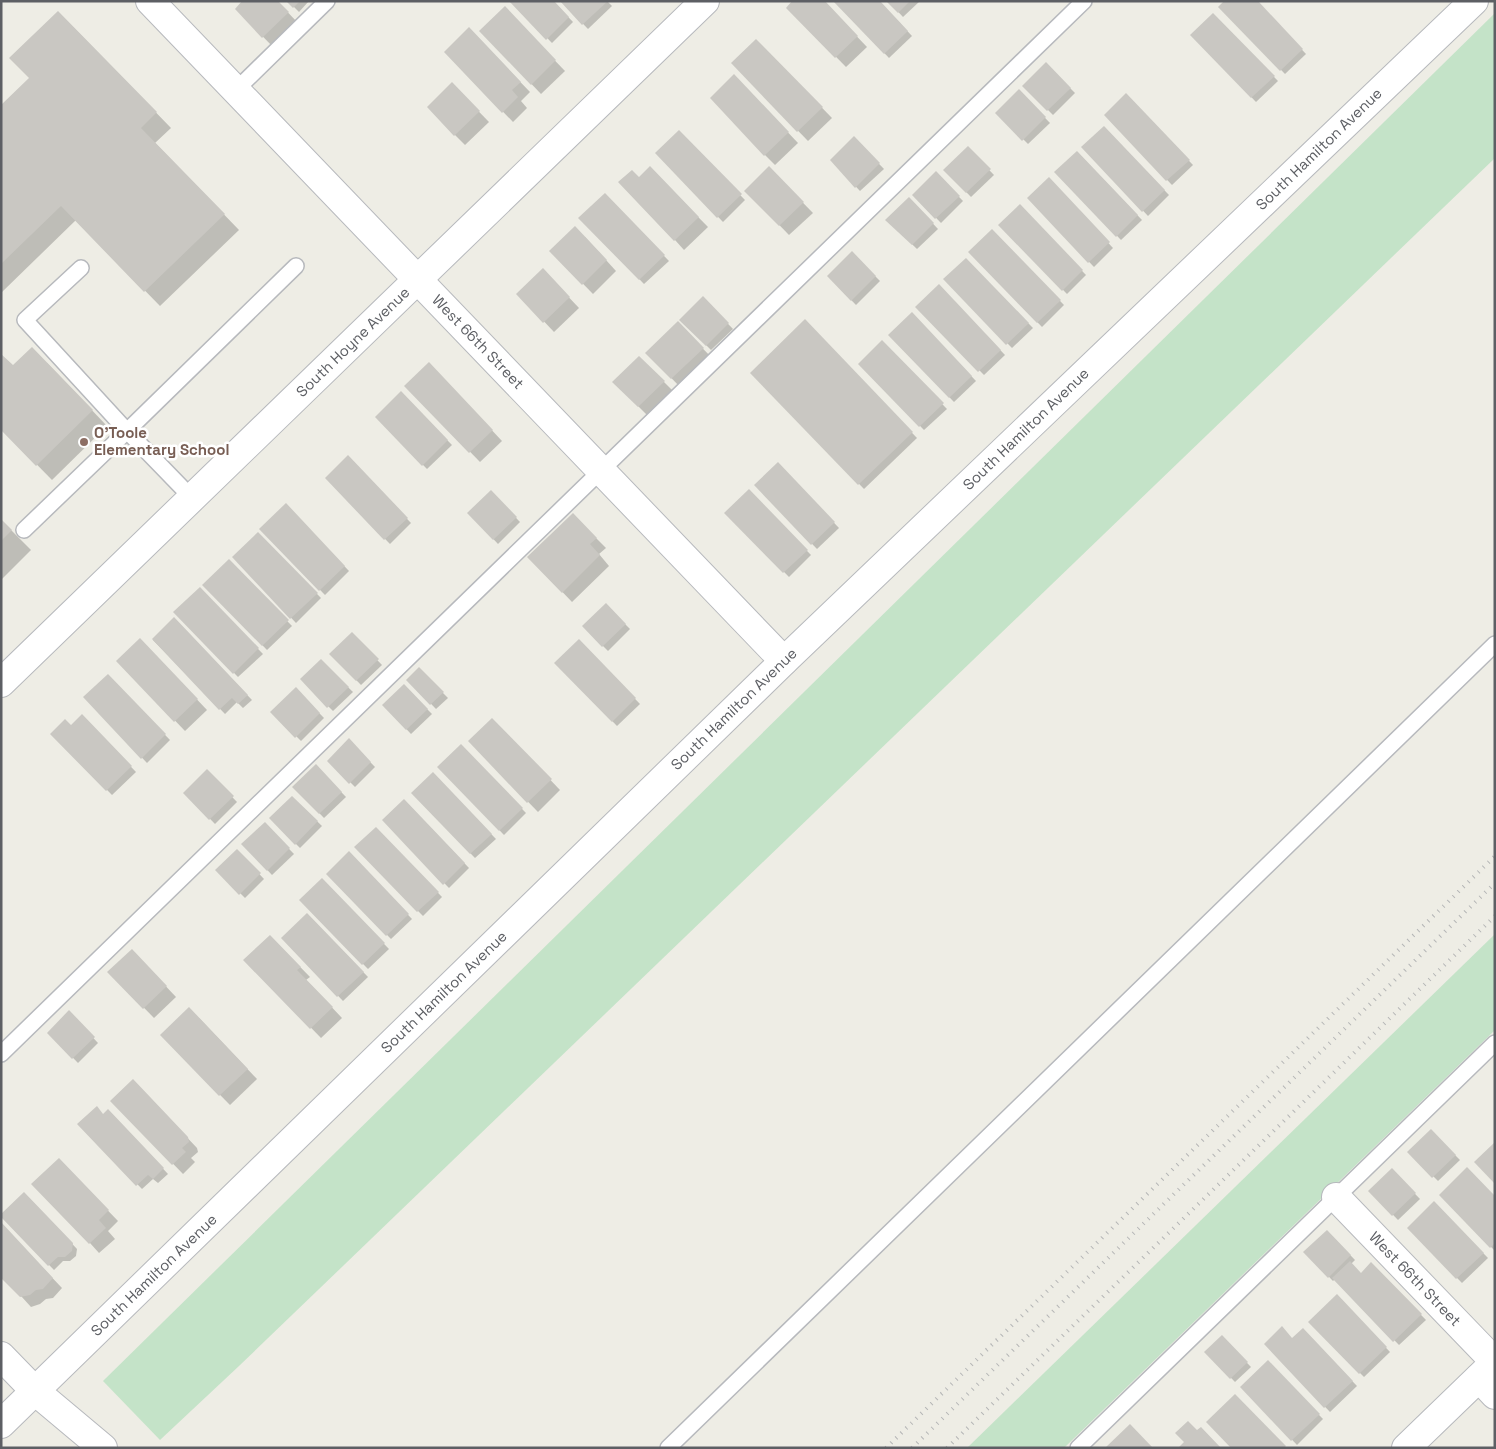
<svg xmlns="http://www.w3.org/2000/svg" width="1496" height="1449" font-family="'Space Grotesk',sans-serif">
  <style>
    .green { fill: #c4e3c8 }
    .shadow { fill: #0003 }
    .building { fill: #c9c7c2 }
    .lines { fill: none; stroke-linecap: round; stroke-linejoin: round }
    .service-casing { stroke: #b7b9bd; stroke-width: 18 }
    .minor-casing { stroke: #b7b9bd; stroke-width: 30 }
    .service { stroke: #fff; stroke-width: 15 }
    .minor { stroke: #fff; stroke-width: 28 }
    .rail { stroke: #b5b6b6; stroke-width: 4; stroke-dasharray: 1 6; stroke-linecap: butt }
    .education-dot { fill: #8d6e63; stroke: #fff; stroke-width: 2 }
    .labels { text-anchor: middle; stroke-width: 5; stroke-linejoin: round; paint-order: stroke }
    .street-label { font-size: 15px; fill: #5d5f64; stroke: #fff }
    .education-label { font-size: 15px; font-weight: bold; fill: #785e54; stroke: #fff; text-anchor: start }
  </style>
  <rect width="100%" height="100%" fill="#eeede5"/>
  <g class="green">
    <path d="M 1495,13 L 1495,158 L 239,1366 L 160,1440 L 103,1381 Z"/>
    <path d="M 1495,934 L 1495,1030 L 1064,1448 L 967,1448 Z"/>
  </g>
  <g class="shadow">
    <path d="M 277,1 L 298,23 L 273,47 L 236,9 Z"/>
    <path d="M 288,1 L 309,1 L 299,12 Z"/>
    <path d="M 511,1 L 553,1 L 573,22 L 552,43 Z"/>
    <path d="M 561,1 L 607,1 L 612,6 L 588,29 Z"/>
    <path d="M 823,1 L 867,47 L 846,67 L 788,8 Z"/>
    <path d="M 835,1 L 879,1 L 912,36 L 889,58 Z"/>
    <path d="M 888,1 L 920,1 L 903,17 Z"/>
    <path d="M 1256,1 L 1306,54 L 1285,74 L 1220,7 Z"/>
    <path d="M 1213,14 L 1278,81 L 1256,102 L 1192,35 Z"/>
    <path d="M 514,18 L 565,71 L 541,94 L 481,31 Z"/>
    <path d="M 73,27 L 171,128 L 155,143 L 239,230 L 160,306 L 76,220 L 1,293 L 1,107 L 31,78 Z"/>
    <path d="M 469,29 L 530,92 L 521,101 L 527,108 L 513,122 L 445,52 Z"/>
    <path d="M 756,40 L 832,118 L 808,141 L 732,63 Z"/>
    <path d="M 1046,64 L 1075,93 L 1053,115 L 1024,86 Z"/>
    <path d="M 452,84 L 489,122 L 465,145 L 455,135 Z"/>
    <path d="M 744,86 L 798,143 L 775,165 L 765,155 Z"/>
    <path d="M 1019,91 L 1050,123 L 1028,144 L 997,113 Z"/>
    <path d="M 1126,95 L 1193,165 L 1172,185 L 1105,115 Z"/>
    <path d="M 1104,128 L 1169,195 L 1148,216 L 1083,147 Z"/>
    <path d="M 679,132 L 745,200 L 723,222 L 657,153 Z"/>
    <path d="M 854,138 L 884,169 L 860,191 L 831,160 Z"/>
    <path d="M 968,148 L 994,175 L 971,197 L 945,170 Z"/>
    <path d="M 1077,152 L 1142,220 L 1121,240 L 1056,172 Z"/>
    <path d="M 650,168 L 708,227 L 684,250 L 675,240 L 639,178 Z"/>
    <path d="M 769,168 L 813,213 L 789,235 L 746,191 Z"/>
    <path d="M 936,173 L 963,201 L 941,223 L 914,195 Z"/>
    <path d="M 1049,179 L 1113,248 L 1094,267 L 1028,198 Z"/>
    <path d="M 605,195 L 669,261 L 644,284 L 580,218 Z"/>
    <path d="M 909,198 L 938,229 L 917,249 L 887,220 Z"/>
    <path d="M 1020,206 L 1086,275 L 1067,294 L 1000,225 Z"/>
    <path d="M 992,231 L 1064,305 L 1042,327 L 970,252 Z"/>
    <path d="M 585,237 L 616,271 L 593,294 L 551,251 Z"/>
    <path d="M 852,253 L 880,281 L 856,305 L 828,276 Z"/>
    <path d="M 966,260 L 1033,328 L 1012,348 L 944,279 Z"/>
    <path d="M 543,270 L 579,308 L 554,332 L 518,294 Z"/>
    <path d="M 939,286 L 1005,355 L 984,375 L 917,307 Z"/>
    <path d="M 703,298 L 733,329 L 711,350 L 681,320 Z"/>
    <path d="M 912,314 L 976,381 L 954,402 L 889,335 Z"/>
    <path d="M 805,321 L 917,438 L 864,489 L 752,373 Z"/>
    <path d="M 678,323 L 713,359 L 681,388 L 647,353 Z"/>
    <path d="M 882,342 L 947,409 L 924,430 L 860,364 Z"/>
    <path d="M 639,357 L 674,392 L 648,416 L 614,382 Z"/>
    <path d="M 47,363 L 107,426 L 52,480 L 1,428 L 13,367 Z"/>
    <path d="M 439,374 L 502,441 L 480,462 L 406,386 Z"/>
    <path d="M 401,393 L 452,445 L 427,469 L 376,417 Z"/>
    <path d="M 348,457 L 411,523 L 390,544 L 326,478 Z"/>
    <path d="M 778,464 L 839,528 L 817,549 L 755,485 Z"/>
    <path d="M 749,491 L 811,555 L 789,577 L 726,513 Z"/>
    <path d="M 491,492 L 520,522 L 498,544 L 469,513 Z"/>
    <path d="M 286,505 L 349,571 L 325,595 L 261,529 Z"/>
    <path d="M 573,515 L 606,548 L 599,554 L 609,566 L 572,602 L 529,557 Z"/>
    <path d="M 1,520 L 31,550 L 1,580 Z"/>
    <path d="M 258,534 L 321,598 L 296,623 L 234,557 Z"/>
    <path d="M 229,561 L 292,626 L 267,650 L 204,585 Z"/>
    <path d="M 200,589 L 263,654 L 238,677 L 175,612 Z"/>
    <path d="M 606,605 L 630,629 L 608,651 L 583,626 Z"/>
    <path d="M 174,619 L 252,700 L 243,708 L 237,702 L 225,714 L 153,640 Z"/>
    <path d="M 352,634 L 382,665 L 361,685 L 331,654 Z"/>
    <path d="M 579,641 L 640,704 L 617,726 L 556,663 Z"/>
    <path d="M 150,650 L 207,710 L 185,731 L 118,661 Z"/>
    <path d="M 321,661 L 353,692 L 333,711 L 302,680 Z"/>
    <path d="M 419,669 L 448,698 L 436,709 L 408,680 Z"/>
    <path d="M 108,676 L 170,740 L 147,763 L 85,697 Z"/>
    <path d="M 404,686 L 432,714 L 411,734 L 384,705 Z"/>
    <path d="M 296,689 L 324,718 L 301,741 L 272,712 Z"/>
    <path d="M 82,716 L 136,772 L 112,795 L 52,734 L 71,727 Z"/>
    <path d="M 502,729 L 560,790 L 538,812 L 469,741 Z"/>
    <path d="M 349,740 L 375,767 L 355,787 L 329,761 Z"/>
    <path d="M 461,746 L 526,813 L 504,835 L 439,767 Z"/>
    <path d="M 316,766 L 346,797 L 324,818 L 294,787 Z"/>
    <path d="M 207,771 L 237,802 L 215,824 L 185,793 Z"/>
    <path d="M 433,774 L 496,839 L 475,858 L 412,793 Z"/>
    <path d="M 292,797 L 322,826 L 300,848 L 270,818 Z"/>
    <path d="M 404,800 L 469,868 L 449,888 L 383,820 Z"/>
    <path d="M 265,824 L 294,854 L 272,875 L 243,844 Z"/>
    <path d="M 376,828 L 442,897 L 423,916 L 356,848 Z"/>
    <path d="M 237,850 L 264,879 L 245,898 L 217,870 Z"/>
    <path d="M 349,853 L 412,919 L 391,939 L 328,874 Z"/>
    <path d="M 322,880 L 389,949 L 368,969 L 301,901 Z"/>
    <path d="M 307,914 L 368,977 L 343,1001 L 283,938 Z"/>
    <path d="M 270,936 L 310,977 L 306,980 L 342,1018 L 321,1038 L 245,960 Z"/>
    <path d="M 141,960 L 176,997 L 154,1018 L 109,972 Z"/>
    <path d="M 69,1012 L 98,1043 L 78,1063 L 49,1033 Z"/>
    <path d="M 199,1018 L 257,1079 L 230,1105 L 161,1035 Z"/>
    <path d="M 143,1091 L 197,1148 L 198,1152 L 191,1158 L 195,1162 L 183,1174 L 112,1101 Z"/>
    <path d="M 108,1110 L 168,1174 L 158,1183 L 153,1179 L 142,1189 L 79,1124 L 103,1115 Z"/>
    <path d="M 1431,1131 L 1460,1160 L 1438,1181 L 1409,1152 Z"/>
    <path d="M 59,1160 L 118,1221 L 108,1231 L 115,1239 L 99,1253 L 90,1243 Z"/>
    <path d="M 1392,1170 L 1420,1199 L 1398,1220 L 1370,1191 Z"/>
    <path d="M 24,1193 L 77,1249 L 76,1256 L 70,1261 L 63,1261 L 54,1270 L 1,1216 Z"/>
    <path d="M 1440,1195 L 1495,1197 L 1495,1251 Z"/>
    <path d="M 1434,1203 L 1488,1258 L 1462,1283 L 1408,1228 Z"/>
    <path d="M 1,1224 L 62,1288 L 53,1298 L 46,1299 L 40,1304 L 31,1307 L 21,1296 Z"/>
    <path d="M 1327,1231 L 1355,1260 L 1351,1264 L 1361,1274 L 1371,1264 L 1426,1320 L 1399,1345 L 1335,1279 L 1333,1281 L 1305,1252 Z"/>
    <path d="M 1337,1296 L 1390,1352 L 1364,1377 L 1309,1322 Z"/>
    <path d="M 1303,1330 L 1357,1386 L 1330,1412 L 1265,1344 L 1292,1339 Z"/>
    <path d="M 1222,1337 L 1251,1367 L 1235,1382 L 1206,1352 Z"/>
    <path d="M 1268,1362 L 1323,1419 L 1297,1445 L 1242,1387 Z"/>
  </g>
  <g class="building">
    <path d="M 242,1 L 278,1 L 289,12 L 262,38 L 235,9 Z"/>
    <path d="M 286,1 L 300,1 L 293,8 Z"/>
    <path d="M 509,1 L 554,1 L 569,17 L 546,40 Z"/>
    <path d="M 560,1 L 608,1 L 582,25 Z"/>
    <path d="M 792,1 L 825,1 L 858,36 L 835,58 L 786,8 Z"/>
    <path d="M 833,1 L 880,1 L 908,31 L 884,54 Z"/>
    <path d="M 886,1 L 910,1 L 898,13 Z"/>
    <path d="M 1224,1 L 1258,1 L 1303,49 L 1280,71 L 1218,7 Z"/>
    <path d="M 505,6 L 556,60 L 531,85 L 479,31 Z"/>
    <path d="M 58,11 L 157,112 L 141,128 L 225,214 L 144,292 L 61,206 L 1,264 L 1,105 L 29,78 L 9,58 Z"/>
    <path d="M 1213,13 L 1275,76 L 1251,98 L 1190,35 Z"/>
    <path d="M 469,27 L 521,82 L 512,90 L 518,97 L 502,113 L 444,52 Z"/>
    <path d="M 756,39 L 823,107 L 797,132 L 731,63 Z"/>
    <path d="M 1046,62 L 1071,88 L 1047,111 L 1022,86 Z"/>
    <path d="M 734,74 L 789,132 L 764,156 L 710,98 Z"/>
    <path d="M 452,82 L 480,111 L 454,136 L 427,107 Z"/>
    <path d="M 1019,89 L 1046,117 L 1022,141 L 995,113 Z"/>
    <path d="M 1126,93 L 1190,160 L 1166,181 L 1104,115 Z"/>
    <path d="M 1104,126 L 1165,190 L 1142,212 L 1081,147 Z"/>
    <path d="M 679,130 L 742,194 L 717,218 L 655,153 Z"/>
    <path d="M 854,136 L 880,163 L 855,188 L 830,160 Z"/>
    <path d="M 968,146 L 991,169 L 966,193 L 943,170 Z"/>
    <path d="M 1077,151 L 1138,215 L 1116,237 L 1054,172 Z"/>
    <path d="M 650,166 L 699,217 L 674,241 L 618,182 L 632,170 L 639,177 Z"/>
    <path d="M 769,166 L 804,202 L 779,226 L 744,191 Z"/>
    <path d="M 936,171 L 960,196 L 935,219 L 912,195 Z"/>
    <path d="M 1049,177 L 1110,242 L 1088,263 L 1027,198 Z"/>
    <path d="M 605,193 L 665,255 L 639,280 L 578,218 Z"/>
    <path d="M 909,197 L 934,223 L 912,245 L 885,220 Z"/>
    <path d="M 1020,204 L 1083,270 L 1062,291 L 998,225 Z"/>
    <path d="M 575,226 L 607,260 L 582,285 L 549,251 Z"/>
    <path d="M 992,229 L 1061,300 L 1037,323 L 968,252 Z"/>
    <path d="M 852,251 L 876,276 L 851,301 L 827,276 Z"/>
    <path d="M 966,258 L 1029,323 L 1006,345 L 943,279 Z"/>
    <path d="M 543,268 L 570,297 L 543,323 L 516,294 Z"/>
    <path d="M 939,284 L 1001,350 L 978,372 L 915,307 Z"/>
    <path d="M 703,296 L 729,323 L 706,346 L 679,320 Z"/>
    <path d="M 912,312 L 972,376 L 949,398 L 888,335 Z"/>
    <path d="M 805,319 L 913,432 L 858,485 L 750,373 Z"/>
    <path d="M 678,321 L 704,348 L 671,379 L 645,353 Z"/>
    <path d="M 882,340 L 944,403 L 919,427 L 858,364 Z"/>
    <path d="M 32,347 L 93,410 L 36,466 L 1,430 L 1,354 L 13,365 Z"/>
    <path d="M 639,356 L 665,381 L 638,407 L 612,382 Z"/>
    <path d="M 429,362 L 493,430 L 469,453 L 404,386 Z"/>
    <path d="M 401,391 L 448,440 L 422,466 L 375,417 Z"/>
    <path d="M 348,455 L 408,518 L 384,540 L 325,478 Z"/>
    <path d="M 778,462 L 835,522 L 811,545 L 754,485 Z"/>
    <path d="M 749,489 L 808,550 L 783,573 L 724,513 Z"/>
    <path d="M 491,490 L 517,517 L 493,540 L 467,513 Z"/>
    <path d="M 286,503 L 345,566 L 319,591 L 259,529 Z"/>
    <path d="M 573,513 L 597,538 L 590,544 L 600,555 L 562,593 L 527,557 Z"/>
    <path d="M 1,519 L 12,530 L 1,541 Z"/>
    <path d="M 258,532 L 318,593 L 290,619 L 232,557 Z"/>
    <path d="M 229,559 L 289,620 L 262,646 L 202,585 Z"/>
    <path d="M 200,587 L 259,648 L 233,674 L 173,612 Z"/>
    <path d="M 606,603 L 626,624 L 602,647 L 582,626 Z"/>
    <path d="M 174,617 L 248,695 L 238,704 L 232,698 L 219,710 L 152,639 Z"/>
    <path d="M 352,632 L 379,659 L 356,681 L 329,654 Z"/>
    <path d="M 140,638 L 198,699 L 174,722 L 116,661 Z"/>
    <path d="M 579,639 L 636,698 L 612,722 L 554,663 Z"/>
    <path d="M 321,659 L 349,687 L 327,708 L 300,679 Z"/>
    <path d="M 419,667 L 444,692 L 430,705 L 406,680 Z"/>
    <path d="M 108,674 L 166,734 L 141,759 L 83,697 Z"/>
    <path d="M 404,684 L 428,709 L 406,730 L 382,705 Z"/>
    <path d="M 296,687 L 320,713 L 295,738 L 270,712 Z"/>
    <path d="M 82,714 L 132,766 L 106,791 L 50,734 L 65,719 L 71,725 Z"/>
    <path d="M 492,718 L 552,779 L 527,803 L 468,741 Z"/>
    <path d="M 349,738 L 371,762 L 349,784 L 327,761 Z"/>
    <path d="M 461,744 L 523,808 L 499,831 L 437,767 Z"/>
    <path d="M 316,764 L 342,792 L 319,814 L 292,787 Z"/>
    <path d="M 207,769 L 234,796 L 209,820 L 183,793 Z"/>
    <path d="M 433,772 L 492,834 L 470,854 L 411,793 Z"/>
    <path d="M 292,796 L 318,821 L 295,845 L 269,818 Z"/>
    <path d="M 404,799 L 465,863 L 443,885 L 382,820 Z"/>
    <path d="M 265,822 L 290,848 L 267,871 L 241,844 Z"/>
    <path d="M 376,827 L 439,892 L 417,912 L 354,847 Z"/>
    <path d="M 237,849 L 261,873 L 239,895 L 215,870 Z"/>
    <path d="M 349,851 L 409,914 L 386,936 L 326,874 Z"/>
    <path d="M 322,878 L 385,943 L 362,965 L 299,900 Z"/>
    <path d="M 307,913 L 364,972 L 337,997 L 281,938 Z"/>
    <path d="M 270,935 L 301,967 L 297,970 L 333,1007 L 310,1029 L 243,960 Z"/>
    <path d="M 132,949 L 167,986 L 143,1009 L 107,972 Z"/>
    <path d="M 189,1007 L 248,1069 L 219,1096 L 160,1035 Z"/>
    <path d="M 69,1010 L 95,1037 L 72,1059 L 47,1033 Z"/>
    <path d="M 133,1079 L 188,1137 L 189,1142 L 182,1148 L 186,1152 L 172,1165 L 110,1101 Z"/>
    <path d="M 97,1106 L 103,1114 L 108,1109 L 164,1168 L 153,1179 L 148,1175 L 136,1186 L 77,1124 Z"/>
    <path d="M 1431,1129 L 1456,1155 L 1432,1178 L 1407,1152 Z"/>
    <path d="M 1495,1142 L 1495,1184 L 1474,1162 Z"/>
    <path d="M 59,1158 L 109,1210 L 99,1220 L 106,1228 L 89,1244 L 31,1184 Z"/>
    <path d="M 1467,1167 L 1495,1196 L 1495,1243 L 1490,1248 L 1439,1195 Z"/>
    <path d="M 1392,1168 L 1416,1193 L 1392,1216 L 1368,1191 Z"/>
    <path d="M 24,1192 L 73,1243 L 72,1251 L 65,1257 L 58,1257 L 48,1266 L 1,1217 L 1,1214 Z"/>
    <path d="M 1434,1201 L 1484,1253 L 1456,1279 L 1407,1228 Z"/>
    <path d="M 1,1222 L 53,1278 L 43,1289 L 36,1290 L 30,1295 L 20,1297 L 1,1278 Z"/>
    <path d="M 1327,1230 L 1351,1255 L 1328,1278 L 1303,1252 Z"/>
    <path d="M 1350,1261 L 1361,1273 L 1371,1262 L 1422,1314 L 1393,1342 L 1332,1278 Z"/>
    <path d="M 1337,1294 L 1387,1347 L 1359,1374 L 1308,1322 Z"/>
    <path d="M 1282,1326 L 1292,1338 L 1303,1328 L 1353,1381 L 1324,1408 L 1264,1344 Z"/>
    <path d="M 1222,1335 L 1248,1362 L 1230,1379 L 1204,1352 Z"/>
    <path d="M 1268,1360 L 1320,1414 L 1291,1441 L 1240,1387 Z"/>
    <path d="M 1235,1394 L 1286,1446 L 1284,1448 L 1231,1448 L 1206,1422 Z"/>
    <path d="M 1188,1421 L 1197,1430 L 1201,1427 L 1221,1448 L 1178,1448 L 1184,1442 L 1175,1433 Z"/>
    <path d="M 1130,1424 L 1153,1448 L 1105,1448 Z"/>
  </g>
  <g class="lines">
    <g class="service-casing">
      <g id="service">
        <path d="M 236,90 L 327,1"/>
        <path d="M 81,268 L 25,320 L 127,431 L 296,266"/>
        <path d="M 24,530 L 127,431 L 192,498"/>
        <path d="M 1,1054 L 1084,1"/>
        <path d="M 668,1448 L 1495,644"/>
        <path d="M 1078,1448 L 1495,1043"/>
      </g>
    </g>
    <g class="minor-casing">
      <g id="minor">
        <path d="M 150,1 L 784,661"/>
        <path d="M 1,683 L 705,1"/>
        <path d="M 1336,1197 L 1495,1362"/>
        <path d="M 1,1356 L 35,1391 L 103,1448"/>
        <path d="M 1479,1378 L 1495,1395"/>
        <path d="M 1,1424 L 784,661 L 1474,1"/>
        <path d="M 1406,1448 L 1495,1362"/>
      </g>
    </g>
    <use href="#service" class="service"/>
    <use href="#minor" class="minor"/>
    <g class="rail">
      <path d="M 886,1448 C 1089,1250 1292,1054 1495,856"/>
      <path d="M 912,1448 L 1495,883"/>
      <path d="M 947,1448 L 1495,916"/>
    </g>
  </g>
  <circle class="education-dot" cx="84" cy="442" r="5"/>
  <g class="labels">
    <g class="street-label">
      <text transform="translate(1319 149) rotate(-44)" y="5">South Hamilton Avenue</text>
      <text transform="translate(353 342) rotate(-44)" y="5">South Hoyne Avenue</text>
      <text transform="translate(478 342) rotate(46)" y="5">West 66th Street</text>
      <text transform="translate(1026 429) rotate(-44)" y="5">South Hamilton Avenue</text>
      <text transform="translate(734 709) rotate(-44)" y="5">South Hamilton Avenue</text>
      <text transform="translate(444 992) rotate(-44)" y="5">South Hamilton Avenue</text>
      <text transform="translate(154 1275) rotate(-44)" y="5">South Hamilton Avenue</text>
      <text transform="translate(1415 1279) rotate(46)" y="5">West 66th Street</text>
    </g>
    <g class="education-label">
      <text x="94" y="438">O'Toole<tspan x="94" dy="17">Elementary School</tspan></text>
    </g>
  </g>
  <rect width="1496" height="1449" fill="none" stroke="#5d5f64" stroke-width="5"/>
</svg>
